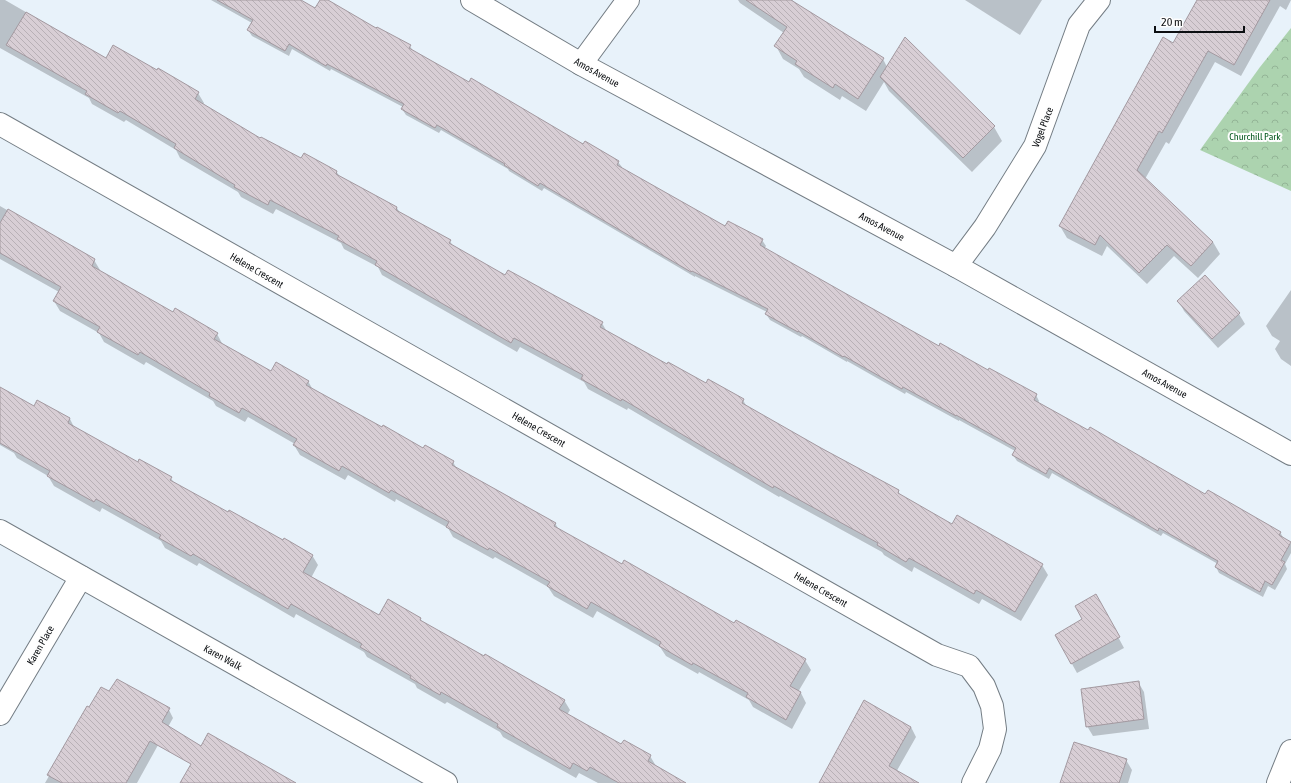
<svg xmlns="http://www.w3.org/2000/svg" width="1291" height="783" font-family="'Asap Condensed',sans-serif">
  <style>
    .park { fill: url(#park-crowns) }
    .shadow { fill: #0003 }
    .building { fill: url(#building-back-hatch); stroke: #a399a0 }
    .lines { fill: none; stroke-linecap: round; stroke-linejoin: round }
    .minor-casing { stroke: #747d84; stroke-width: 24 }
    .tertiary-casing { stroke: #747d84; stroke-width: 24 }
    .minor { stroke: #fff; stroke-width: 22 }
    .tertiary { stroke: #fff; stroke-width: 22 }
    .labels { text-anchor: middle; stroke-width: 4; stroke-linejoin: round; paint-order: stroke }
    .street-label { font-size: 10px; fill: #0c0f12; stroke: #fefefe }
    .park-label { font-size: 10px; fill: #04581e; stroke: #fefefe }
  </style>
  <defs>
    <pattern id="park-crowns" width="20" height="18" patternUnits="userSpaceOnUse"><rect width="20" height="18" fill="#acd3af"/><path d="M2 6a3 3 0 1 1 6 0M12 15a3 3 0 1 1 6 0" fill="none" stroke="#93b496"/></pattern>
    <pattern id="building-back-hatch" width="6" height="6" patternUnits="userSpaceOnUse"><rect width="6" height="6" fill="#d8ced5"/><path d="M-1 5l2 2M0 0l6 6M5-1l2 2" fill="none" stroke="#b8b0b6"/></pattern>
  </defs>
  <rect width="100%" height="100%" fill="#e8f2fa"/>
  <path class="park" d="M 1291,28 L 1291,191 L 1200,150 L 1260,67 Z"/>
  <g class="shadow">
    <path d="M 0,0 L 5,0 L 107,59 L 198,93 L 204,103 L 203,105 L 260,140 L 301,159 L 336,171 L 340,177 L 397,208 L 400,213 L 450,241 L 453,246 L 506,276 L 602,323 L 607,332 L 667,366 L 743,400 L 747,407 L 898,491 L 901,496 L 952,525 L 1042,565 L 1048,575 L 1021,621 L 982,599 L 979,604 L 914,567 L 912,572 L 884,555 L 882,552 L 780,496 L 779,497 L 628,408 L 627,410 L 588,389 L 584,382 L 520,347 L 517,352 L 382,275 L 378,267 L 344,249 L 341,243 L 276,209 L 273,214 L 241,197 L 238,192 L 180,158 L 176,150 L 126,120 L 124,122 L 92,104 L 89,98 L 0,48 Z"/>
    <path d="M 211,0 L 299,0 L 316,9 L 321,0 L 326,0 L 377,29 L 410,46 L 413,51 L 584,146 L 618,162 L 622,167 L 621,169 L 725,227 L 762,240 L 766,246 L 764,249 L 939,347 L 1036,395 L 1039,401 L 1038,403 L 1206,495 L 1280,532 L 1284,539 L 1291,544 L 1291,553 L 1285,564 L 1287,569 L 1275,590 L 1268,586 L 1263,597 L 1219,573 L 1216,567 L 1218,564 L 1163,533 L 1161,536 L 1052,473 L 1049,479 L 1017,461 L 1013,455 L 1015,451 L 959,420 L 959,421 L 906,392 L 905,394 L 847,361 L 847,362 L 802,336 L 801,337 L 770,320 L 766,314 L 767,312 L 695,276 L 695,277 L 544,188 L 542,191 L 509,171 L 508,169 L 441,130 L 439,133 L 406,115 L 402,109 L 403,107 L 331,69 L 330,71 L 292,49 L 289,56 L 252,36 L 248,30 L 252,23 Z"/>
    <path d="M 738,0 L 793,0 L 792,2 L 883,59 L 887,67 L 905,39 L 994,127 L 1002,141 L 972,172 L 889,91 L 884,82 L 866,111 L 842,96 L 840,100 L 804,77 L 799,69 L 783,59 L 776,46 L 784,33 L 740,3 Z"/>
    <path d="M 965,0 L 1042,0 L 1020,35 Z"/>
    <path d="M 1198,0 L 1291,0 L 1286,10 L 1280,6 L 1241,76 L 1215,62 L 1169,144 L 1166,142 L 1145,179 L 1213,242 L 1220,254 L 1198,278 L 1174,256 L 1147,284 L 1107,246 L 1102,256 L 1067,238 L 1060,226 L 1174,44 Z"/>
    <path d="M 0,206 L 94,260 L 100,270 L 99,271 L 173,313 L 217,334 L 223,345 L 272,372 L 308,381 L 313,390 L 382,429 L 424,449 L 425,446 L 453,462 L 457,469 L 555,523 L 559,530 L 734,624 L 805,660 L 811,670 L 798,692 L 801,693 L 806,703 L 792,729 L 753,707 L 749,700 L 699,672 L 698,674 L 666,656 L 660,647 L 597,611 L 593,618 L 554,596 L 548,587 L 495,557 L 493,559 L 453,537 L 448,528 L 396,499 L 395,502 L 348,475 L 345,480 L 300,455 L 294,445 L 295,444 L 248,417 L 245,422 L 216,406 L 213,401 L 146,362 L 144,365 L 104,342 L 99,333 L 60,311 L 54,301 L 59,292 L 0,259 Z"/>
    <path d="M 1291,290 L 1291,366 L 1281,359 L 1275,349 L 1280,341 L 1272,336 L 1266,326 Z"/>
    <path d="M 1179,301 L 1239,314 L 1245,324 L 1218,348 L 1184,311 Z"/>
    <path d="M 0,388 L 34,407 L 38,401 L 70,419 L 74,427 L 138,463 L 171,478 L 174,483 L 228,513 L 312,555 L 318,565 L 311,578 L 379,616 L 420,618 L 423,623 L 564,700 L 570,710 L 567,715 L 621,745 L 650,756 L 656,766 L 684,783 L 598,783 L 579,773 L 576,778 L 503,737 L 500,732 L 447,702 L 445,704 L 417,688 L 415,684 L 367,657 L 364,652 L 296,614 L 294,618 L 199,563 L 197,566 L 165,548 L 161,541 L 102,508 L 100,512 L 54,486 L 48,476 L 17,458 L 14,453 L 0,445 Z"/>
    <path d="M 1096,596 L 1124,648 L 1077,673 L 1056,635 L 1083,620 Z"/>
    <path d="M 1138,682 L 1144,692 L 1149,729 L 1093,736 L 1087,726 Z"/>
    <path d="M 110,692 L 168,708 L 173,718 L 137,783 L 45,783 L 49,776 L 48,775 L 90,708 Z"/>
    <path d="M 911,727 L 916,737 L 895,774 L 897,783 L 820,783 Z"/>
    <path d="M 1126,760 L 1132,770 L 1128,783 L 1061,783 Z"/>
  </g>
  <g class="building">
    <path d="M 217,0 L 301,0 L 315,8 L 320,0 L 328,0 L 376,28 L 377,27 L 411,45 L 409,48 L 469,82 L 471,78 L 583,144 L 585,141 L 619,161 L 617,165 L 725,226 L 728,221 L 763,239 L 760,245 L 866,305 L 939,346 L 940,343 L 988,370 L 989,368 L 1037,394 L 1034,400 L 1088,430 L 1090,427 L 1205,494 L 1208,490 L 1281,532 L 1279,535 L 1291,542 L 1281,560 L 1285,562 L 1272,585 L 1265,581 L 1260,592 L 1215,567 L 1218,561 L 1159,528 L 1158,531 L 1049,468 L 1046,474 L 1012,455 L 1016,448 L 956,415 L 956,416 L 903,387 L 902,389 L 844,356 L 843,357 L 798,331 L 798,332 L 765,314 L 768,309 L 692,271 L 691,272 L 540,183 L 538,186 L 504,165 L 505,164 L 437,125 L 435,128 L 401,109 L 404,104 L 327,64 L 326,66 L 289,44 L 285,51 L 247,30 L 253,20 Z"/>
    <path d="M 746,0 L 791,0 L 884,58 L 858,99 L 835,84 L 833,88 L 795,64 L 797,61 L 774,46 L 787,27 Z"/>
    <path d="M 1197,0 L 1270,0 L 1234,65 L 1208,51 L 1162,133 L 1159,131 L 1137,170 L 1213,242 L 1191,266 L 1167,245 L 1139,273 L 1100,235 L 1095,245 L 1059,226 L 1163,37 L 1173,43 Z"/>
    <path d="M 26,12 L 106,58 L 113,45 L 157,70 L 158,68 L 199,92 L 195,99 L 260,138 L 261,137 L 301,158 L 304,153 L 337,171 L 336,174 L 397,207 L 396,210 L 451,240 L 449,243 L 505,275 L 508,270 L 603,322 L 600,327 L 667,364 L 668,362 L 706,383 L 708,379 L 744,399 L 742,403 L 821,448 L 899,490 L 898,493 L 952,524 L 957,515 L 1043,564 L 1015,612 L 976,590 L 974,594 L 909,558 L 906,562 L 877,545 L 878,543 L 774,486 L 773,488 L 622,399 L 621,401 L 581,379 L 583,375 L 514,338 L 511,343 L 375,265 L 377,261 L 337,239 L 339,236 L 270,200 L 268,205 L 234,187 L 235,185 L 174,148 L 176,144 L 120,111 L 118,113 L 85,94 L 87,91 L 6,45 Z"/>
    <path d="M 905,37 L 995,126 L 963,158 L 880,77 Z"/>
    <path d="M 8,209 L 95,259 L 92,266 L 173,312 L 175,308 L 218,333 L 214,339 L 271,371 L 276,362 L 309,381 L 306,385 L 382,427 L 383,425 L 423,448 L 425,445 L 454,461 L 452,465 L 556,523 L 554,526 L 622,564 L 624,560 L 734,623 L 736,620 L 806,659 L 790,686 L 801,692 L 786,720 L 746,697 L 748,693 L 693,663 L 692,665 L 659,646 L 661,642 L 591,602 L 587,609 L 547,586 L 550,582 L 489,548 L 488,550 L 446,527 L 449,522 L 391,490 L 389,493 L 342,466 L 339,471 L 293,445 L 297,439 L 242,408 L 239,413 L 209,396 L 210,393 L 140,352 L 138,355 L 97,332 L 100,327 L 53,301 L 61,287 L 0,253 L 0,223 Z"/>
    <path d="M 1205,275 L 1240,313 L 1212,339 L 1177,301 Z"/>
    <path d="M 0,387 L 34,406 L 37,400 L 70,418 L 68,423 L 138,462 L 139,459 L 172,477 L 170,480 L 228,512 L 229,510 L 283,540 L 284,538 L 313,555 L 303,572 L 379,615 L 388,599 L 421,618 L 420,620 L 484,656 L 485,654 L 565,700 L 559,709 L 621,744 L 624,740 L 651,755 L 648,761 L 686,783 L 619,783 L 590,767 L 587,771 L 573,763 L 570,769 L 497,727 L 498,724 L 441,692 L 440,695 L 410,678 L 411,676 L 360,647 L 362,644 L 291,604 L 288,609 L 193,554 L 191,556 L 159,538 L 161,535 L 96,499 L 94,502 L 47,476 L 50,471 L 0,443 Z"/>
    <path d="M 1096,594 L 1120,637 L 1071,664 L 1055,635 L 1082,619 L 1075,606 Z"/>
    <path d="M 117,679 L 170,708 L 162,722 L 201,746 L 208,733 L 296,783 L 180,783 L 191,764 L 150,741 L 126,783 L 62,783 L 47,775 L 87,706 L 89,707 L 101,687 L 109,691 Z"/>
    <path d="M 1139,681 L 1144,719 L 1086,727 L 1081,689 Z"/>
    <path d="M 864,700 L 911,727 L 889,766 L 919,783 L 819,783 Z"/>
    <path d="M 1074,742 L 1127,759 L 1119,783 L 1060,783 Z"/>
  </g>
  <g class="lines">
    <g class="minor-casing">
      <g id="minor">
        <path d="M 472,0 L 581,64 L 956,266 L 1291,454"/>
        <path d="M 581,64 L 628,0"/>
        <path d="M 0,124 L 937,655 L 969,666 L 984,686 L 992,706 L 995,729 L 990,749 L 973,783"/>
        <path d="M 956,266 L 985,227 L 1035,146 L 1079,25 L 1099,0"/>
        <path d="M 0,531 L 446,783"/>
        <path d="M 0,714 L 81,577"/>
      </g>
    </g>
    <g class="tertiary-casing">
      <path id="tertiary" d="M 1278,783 L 1291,751"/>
    </g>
    <use href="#minor" class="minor"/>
    <use href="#tertiary" class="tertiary"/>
  </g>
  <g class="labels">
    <g class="street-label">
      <text transform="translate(597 72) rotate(29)" y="4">Amos Avenue</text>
      <text transform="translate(1042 127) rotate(-69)" y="4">Vogel Place</text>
      <text transform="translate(882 226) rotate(28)" y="4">Amos Avenue</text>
      <text transform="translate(257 270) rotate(30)" y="4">Helene Crescent</text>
      <text transform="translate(1165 383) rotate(29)" y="4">Amos Avenue</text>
      <text transform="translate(539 429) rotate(30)" y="4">Helene Crescent</text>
      <text transform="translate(821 589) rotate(30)" y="4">Helene Crescent</text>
      <text transform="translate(40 645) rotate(-60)" y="4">Karen Place</text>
      <text transform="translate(223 657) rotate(29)" y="4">Karen Walk</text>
    </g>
    <g class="park-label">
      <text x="1255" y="140">Churchill Park</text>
    </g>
  </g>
  <path d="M1155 26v6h89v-6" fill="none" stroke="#0c0f12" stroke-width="2"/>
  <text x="1161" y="26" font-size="12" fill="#0c0f12" stroke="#fefefe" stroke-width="3" paint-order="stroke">20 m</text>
</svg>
